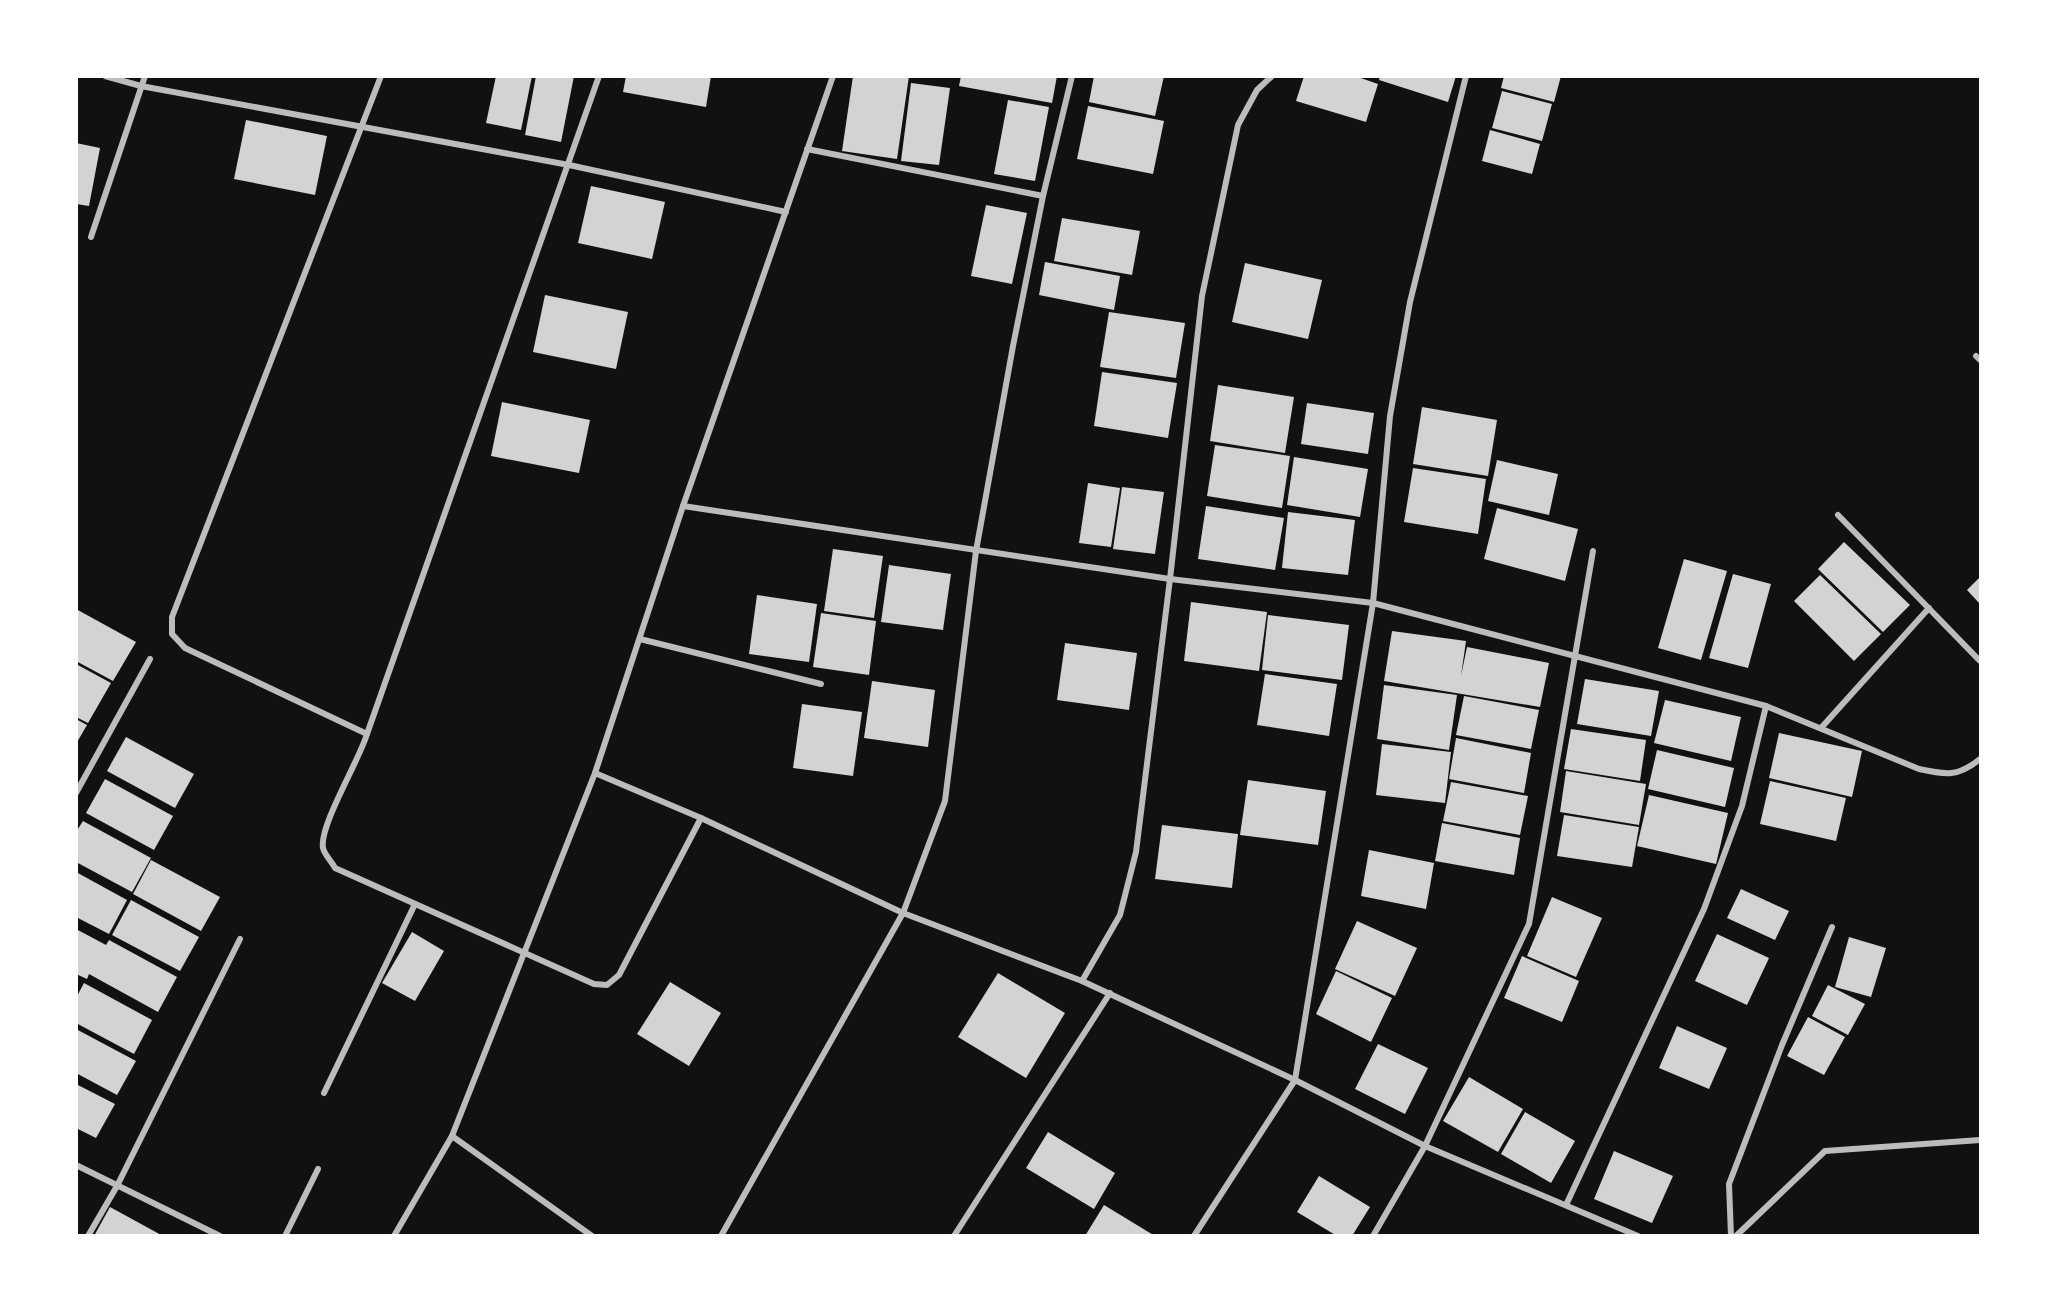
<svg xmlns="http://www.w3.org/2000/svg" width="2057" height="1312" font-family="Mulish,sans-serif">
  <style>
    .building { fill: #d3d3d3 }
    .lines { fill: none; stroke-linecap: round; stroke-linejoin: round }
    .minor { stroke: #bcbcbc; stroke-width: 6 }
  </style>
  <rect width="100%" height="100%" fill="#111"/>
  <g class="building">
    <path d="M 496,76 L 532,76 L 521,130 L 486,123 Z"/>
    <path d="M 536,76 L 574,76 L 561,142 L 525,135 Z"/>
    <path d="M 626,76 L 711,76 L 706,107 L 623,92 Z"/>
    <path d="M 853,76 L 909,76 L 897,159 L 842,151 Z"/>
    <path d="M 961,76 L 1057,76 L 1052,103 L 959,86 Z"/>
    <path d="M 1094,76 L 1164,76 L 1155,116 L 1089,102 Z"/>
    <path d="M 1304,76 L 1355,76 L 1378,84 L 1366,122 L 1296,101 Z"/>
    <path d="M 1380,76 L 1456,76 L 1448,102 L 1379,80 Z"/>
    <path d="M 1504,76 L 1561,76 L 1554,102 L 1501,88 Z"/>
    <path d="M 911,83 L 950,88 L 939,165 L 901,161 Z"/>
    <path d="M 1502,91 L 1552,104 L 1542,141 L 1492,128 Z"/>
    <path d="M 1008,100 L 1049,107 L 1035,181 L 994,174 Z"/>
    <path d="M 1088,106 L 1164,121 L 1153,174 L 1077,159 Z"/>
    <path d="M 246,120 L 327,136 L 315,195 L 234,179 Z"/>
    <path d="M 1490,130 L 1540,144 L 1532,174 L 1482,161 Z"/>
    <path d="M 76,143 L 100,148 L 89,206 L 76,204 Z"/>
    <path d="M 591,186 L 665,202 L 652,259 L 578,243 Z"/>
    <path d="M 986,205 L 1027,213 L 1012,284 L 971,276 Z"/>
    <path d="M 1062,218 L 1140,231 L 1132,275 L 1054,261 Z"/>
    <path d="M 1045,262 L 1120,276 L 1114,310 L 1039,295 Z"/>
    <path d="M 1245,263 L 1322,280 L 1308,339 L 1232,322 Z"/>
    <path d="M 545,295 L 628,312 L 616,369 L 533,352 Z"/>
    <path d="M 1109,312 L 1185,323 L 1176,378 L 1100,367 Z"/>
    <path d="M 1102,372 L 1177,383 L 1168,438 L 1094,426 Z"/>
    <path d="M 1218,385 L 1294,397 L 1285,453 L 1210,441 Z"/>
    <path d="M 502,402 L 590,420 L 579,473 L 491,456 Z"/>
    <path d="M 1307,403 L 1374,413 L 1368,454 L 1301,444 Z"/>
    <path d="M 1422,407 L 1497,420 L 1488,476 L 1413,464 Z"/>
    <path d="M 1215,445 L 1290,456 L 1282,508 L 1207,496 Z"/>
    <path d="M 1294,457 L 1368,469 L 1360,517 L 1287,505 Z"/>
    <path d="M 1497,460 L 1558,474 L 1549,515 L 1488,501 Z"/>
    <path d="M 1413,468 L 1486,479 L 1478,534 L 1404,522 Z"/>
    <path d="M 1088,483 L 1120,488 L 1111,547 L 1079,543 Z"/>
    <path d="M 1122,487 L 1164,492 L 1155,554 L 1113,549 Z"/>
    <path d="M 1206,506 L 1284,518 L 1275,570 L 1198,559 Z"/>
    <path d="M 1497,508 L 1578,529 L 1565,581 L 1484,559 Z"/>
    <path d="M 1288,512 L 1355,520 L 1348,575 L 1282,568 Z"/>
    <path d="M 1844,542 L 1910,605 L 1883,632 L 1818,569 Z"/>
    <path d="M 833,549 L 883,556 L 874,618 L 824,611 Z"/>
    <path d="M 1684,559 L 1727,571 L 1701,660 L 1658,648 Z"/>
    <path d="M 889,565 L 951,574 L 943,630 L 881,622 Z"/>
    <path d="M 1733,574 L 1771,584 L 1748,668 L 1709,658 Z"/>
    <path d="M 1820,575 L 1881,634 L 1854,661 L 1794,601 Z"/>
    <path d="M 1980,577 L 1980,604 L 1967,590 Z"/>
    <path d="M 757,595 L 817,604 L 809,662 L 749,654 Z"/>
    <path d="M 1191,602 L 1267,612 L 1259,671 L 1184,661 Z"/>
    <path d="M 76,609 L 136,642 L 113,681 L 76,661 Z"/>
    <path d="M 821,613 L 876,621 L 869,675 L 813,667 Z"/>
    <path d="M 1268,615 L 1349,625 L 1342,680 L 1262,670 Z"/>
    <path d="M 1392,631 L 1466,641 L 1461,676 L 1467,647 L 1549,663 L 1540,707 L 1384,681 Z"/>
    <path d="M 1065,643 L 1137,653 L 1129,710 L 1057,700 Z"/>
    <path d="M 76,664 L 111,683 L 88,723 L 76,717 Z"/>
    <path d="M 1265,674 L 1337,684 L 1329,736 L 1257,725 Z"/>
    <path d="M 1585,679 L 1659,691 L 1651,736 L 1577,724 Z"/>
    <path d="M 872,681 L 935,690 L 928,747 L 864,738 Z"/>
    <path d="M 1384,685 L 1457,695 L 1449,750 L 1377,739 Z"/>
    <path d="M 1464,696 L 1539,710 L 1531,749 L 1456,735 Z"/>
    <path d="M 1665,700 L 1741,717 L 1731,761 L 1654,743 Z"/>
    <path d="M 802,704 L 862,712 L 853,776 L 793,768 Z"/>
    <path d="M 76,719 L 87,725 L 76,744 Z"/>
    <path d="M 1571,729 L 1646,740 L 1640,781 L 1564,769 Z"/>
    <path d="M 1779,733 L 1862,751 L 1852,797 L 1769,778 Z"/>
    <path d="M 126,737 L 194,774 L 175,808 L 107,771 Z"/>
    <path d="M 1456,738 L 1531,753 L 1524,793 L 1449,779 Z"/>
    <path d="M 1382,744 L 1451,752 L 1445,803 L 1376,795 Z"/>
    <path d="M 1657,750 L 1734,768 L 1725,807 L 1648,789 Z"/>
    <path d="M 1566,771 L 1646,784 L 1639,825 L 1560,812 Z"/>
    <path d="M 105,779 L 173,816 L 154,850 L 86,813 Z"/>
    <path d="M 1248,780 L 1326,791 L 1318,845 L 1240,835 Z"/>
    <path d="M 1770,781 L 1846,798 L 1836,841 L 1760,824 Z"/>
    <path d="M 1451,782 L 1528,796 L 1520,835 L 1443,821 Z"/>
    <path d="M 1649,795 L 1728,813 L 1716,864 L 1637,846 Z"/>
    <path d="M 1564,815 L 1639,827 L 1632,867 L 1557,856 Z"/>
    <path d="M 83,821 L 151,858 L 132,892 L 76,862 L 76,832 Z"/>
    <path d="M 1442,823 L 1520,838 L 1514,875 L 1435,861 Z"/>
    <path d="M 1162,825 L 1238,834 L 1232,888 L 1155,879 Z"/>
    <path d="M 1369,850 L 1434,863 L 1426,909 L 1361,896 Z"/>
    <path d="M 151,860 L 220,897 L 201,931 L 133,894 Z"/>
    <path d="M 76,872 L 127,900 L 109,934 L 76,917 Z"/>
    <path d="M 1741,889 L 1789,911 L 1775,940 L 1727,918 Z"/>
    <path d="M 1552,897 L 1602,918 L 1576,977 L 1527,956 Z"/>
    <path d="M 131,900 L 199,937 L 180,971 L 112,935 Z"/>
    <path d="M 1357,921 L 1417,948 L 1395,996 L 1335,969 Z"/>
    <path d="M 76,929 L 106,945 L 109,940 L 177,977 L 158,1012 L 89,974 L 87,979 L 76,974 Z"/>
    <path d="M 412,932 L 444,951 L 415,1001 L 382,983 Z"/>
    <path d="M 1717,934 L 1769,958 L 1747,1005 L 1695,981 Z"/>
    <path d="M 1849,937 L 1886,948 L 1871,997 L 1835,987 Z"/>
    <path d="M 1522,956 L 1579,981 L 1562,1022 L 1504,998 Z"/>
    <path d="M 1336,971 L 1392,998 L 1371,1042 L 1316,1014 Z"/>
    <path d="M 998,973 L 1065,1013 L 1026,1078 L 958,1037 Z"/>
    <path d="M 670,982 L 721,1013 L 689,1066 L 637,1034 Z"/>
    <path d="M 84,983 L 152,1020 L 134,1054 L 76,1023 L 76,998 Z"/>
    <path d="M 1828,985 L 1865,1004 L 1848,1035 L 1812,1016 Z"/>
    <path d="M 1808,1017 L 1845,1037 L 1824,1075 L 1787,1056 Z"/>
    <path d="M 1677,1026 L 1727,1048 L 1709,1089 L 1659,1068 Z"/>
    <path d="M 76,1029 L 136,1061 L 117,1095 L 76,1073 Z"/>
    <path d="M 1378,1044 L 1428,1068 L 1405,1114 L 1355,1089 Z"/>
    <path d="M 1469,1077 L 1523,1109 L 1498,1152 L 1443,1121 Z"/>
    <path d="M 76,1084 L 115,1104 L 96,1138 L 76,1128 Z"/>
    <path d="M 1525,1112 L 1575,1141 L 1551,1183 L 1501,1154 Z"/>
    <path d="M 1048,1132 L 1115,1173 L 1094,1209 L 1026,1168 Z"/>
    <path d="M 1614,1151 L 1673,1176 L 1652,1223 L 1594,1199 Z"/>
    <path d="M 1319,1176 L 1370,1207 L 1352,1236 L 1337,1236 L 1297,1212 Z"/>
    <path d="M 1104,1205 L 1155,1236 L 1085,1236 Z"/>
    <path d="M 110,1207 L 163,1236 L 94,1236 Z"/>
  </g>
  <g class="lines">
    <g class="minor">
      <path d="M 105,76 L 141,86 L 569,165 L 786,212"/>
      <path d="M 381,76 L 172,617 L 172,634 L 185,648 L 367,734 C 359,761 319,826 323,848 C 324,854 332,862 335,868 L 594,984 L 607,985 L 619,975 L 701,818"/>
      <path d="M 807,149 L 1043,196"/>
      <path d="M 91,237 L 145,76"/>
      <path d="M 1976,356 L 1980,360"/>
      <path d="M 683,506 L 1170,579 L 1373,603 L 1766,706 L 1919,769 C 1946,775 1958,777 1980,759"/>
      <path d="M 1838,515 L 1980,661"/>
      <path d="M 640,639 L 821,684"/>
      <path d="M 1821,728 L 1929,608"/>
      <path d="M 367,734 L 599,76"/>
      <path d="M 595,773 L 701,818 L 903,913 L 1082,981 L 1295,1080 L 1425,1146 L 1638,1236"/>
      <path d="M 76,793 L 150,659"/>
      <path d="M 1082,981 L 1120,915 L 1136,852 L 1170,579 L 1202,296 L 1238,125 L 1257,90 L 1272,76"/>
      <path d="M 324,1093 L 415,904"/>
      <path d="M 452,1136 L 592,1236"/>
      <path d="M 76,1165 L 220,1236"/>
      <path d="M 1566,1205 L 1704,909 L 1742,806 L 1766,706"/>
      <path d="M 88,1236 L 117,1186 L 240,939"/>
      <path d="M 285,1236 L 318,1169"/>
      <path d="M 394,1236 L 452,1136 L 595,773 L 683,506 L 833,76"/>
      <path d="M 721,1236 L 903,913 L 945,801 L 976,551 L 1013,346 L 1043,196 L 1072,76"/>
      <path d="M 954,1236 L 1110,993"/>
      <path d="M 1194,1236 L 1295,1080 L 1373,603 L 1390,416 L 1410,302 L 1466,76"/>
      <path d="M 1373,1236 L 1425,1146 L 1529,924 L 1593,551"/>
      <path d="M 1731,1236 L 1729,1184 L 1782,1045 L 1832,927"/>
      <path d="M 1736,1236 L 1825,1151 L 1980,1140"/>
    </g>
  </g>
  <rect width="2057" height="1312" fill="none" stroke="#ffffff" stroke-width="156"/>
</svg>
